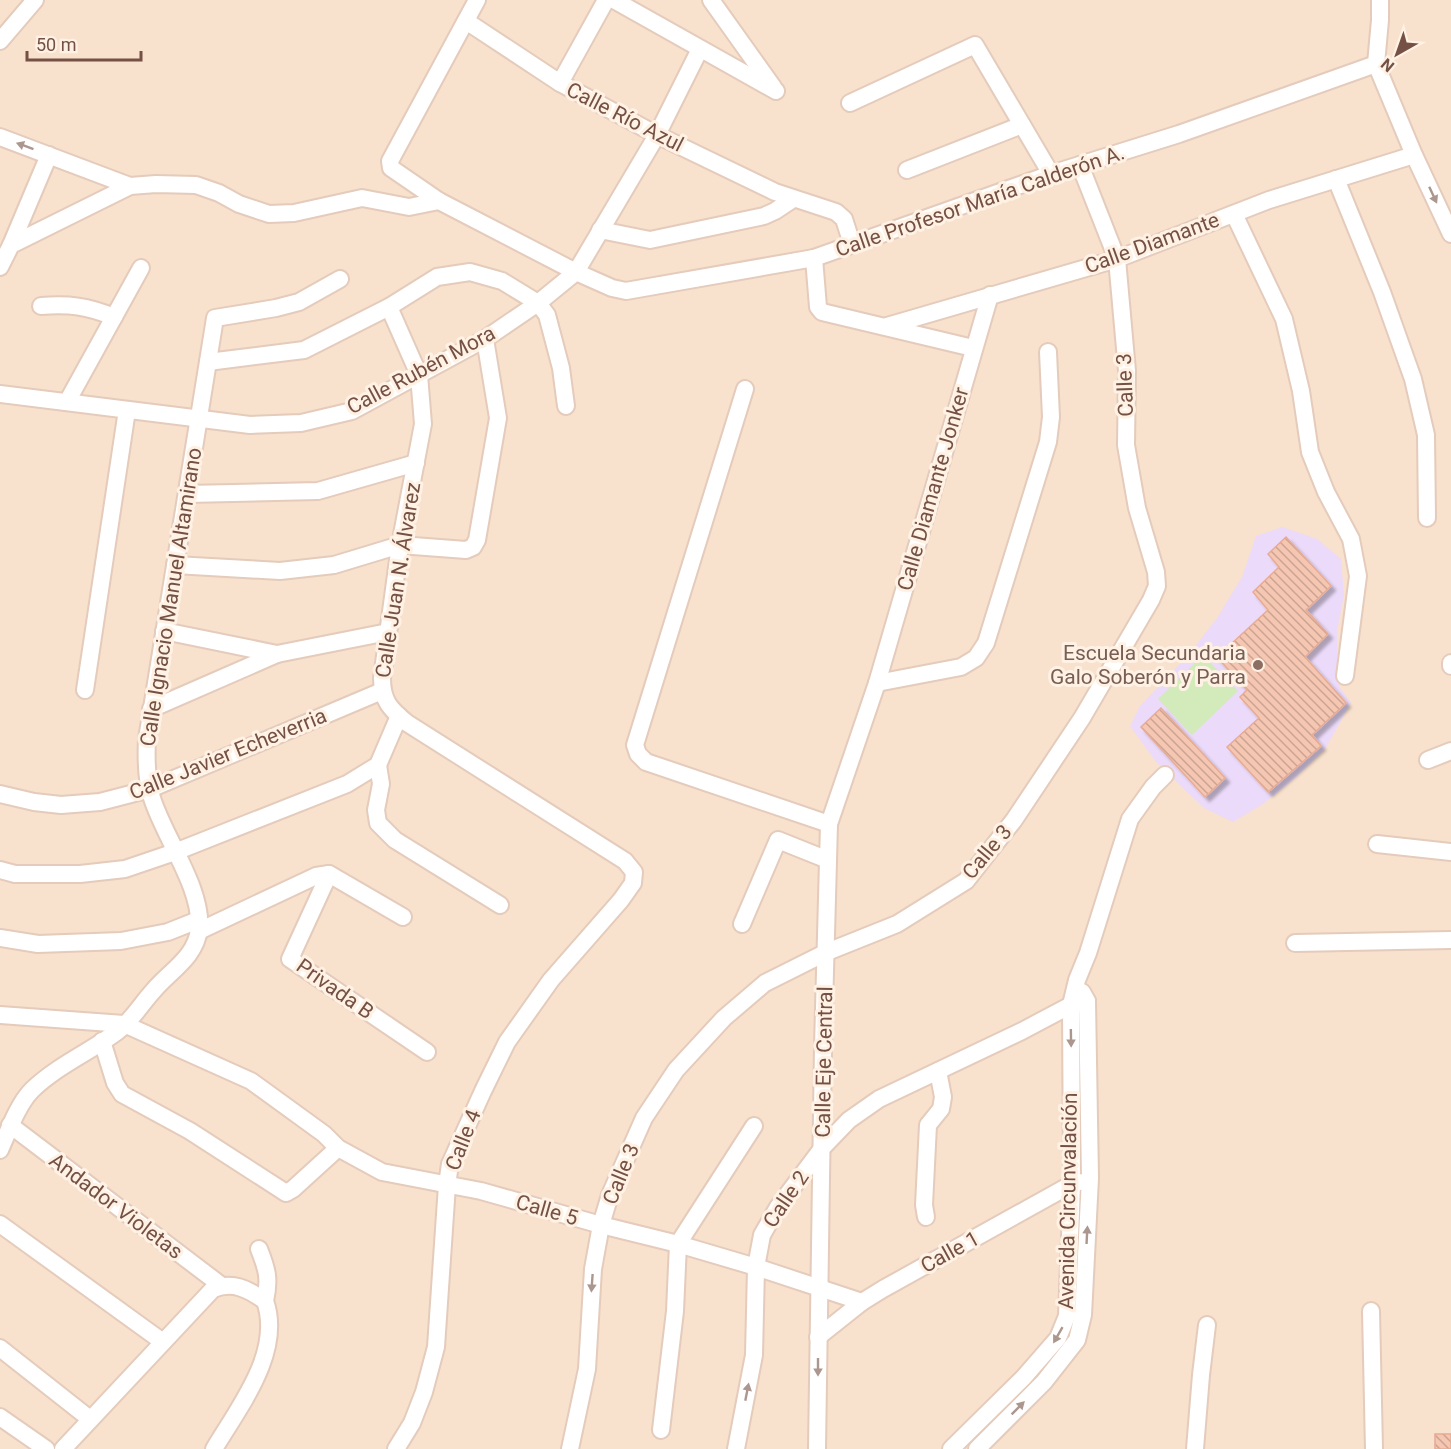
<svg xmlns="http://www.w3.org/2000/svg" width="1451" height="1449" font-family="Roboto,sans-serif">
  <style>
    .residential { fill: #f8e1cd }
    .education { fill: #ebdaf9 }
    .grass { fill: #d3ebbb }
    .building { fill: url(#building-back-hatch); stroke: #e9ab92; stroke-width: 1.5; filter: url(#shadow) }
    .lines { fill: none; stroke-linecap: round; stroke-linejoin: round }
    .minor-casing { stroke: #e4cbbb; stroke-width: 20 }
    .minor { stroke: #fff; stroke-width: 16 }
    .oneway { fill: #ac978f }
    .education-dot { fill: #8d6e63; stroke: #fff2e4; stroke-width: 2 }
    .labels { text-anchor: middle; stroke-width: 6; stroke-linejoin: round; paint-order: stroke }
    .street-label { font-size: 21px; fill: #745144; stroke: #fff2e4 }
    .education-label { font-size: 21px; fill: #785e54; stroke: #fff2e4; text-anchor: end }
  </style>
  <defs>
    <pattern id="building-back-hatch" width="6" height="6" patternUnits="userSpaceOnUse" patternTransform="scale(1.5)"><rect width="6" height="6" fill="#f5c7b2"/><path d="M-1 5l2 2M0 0l6 6M5-1l2 2" fill="none" stroke="#cba492"/></pattern>
    <filter id="shadow"><feDropShadow dx="4.5" dy="4.5" stdDeviation="1.5" flood-color="#0004"/></filter>
  </defs>
  <rect width="100%" height="100%" fill="#feeedc"/>
  <rect class="residential" x="0" y="0" width="1451" height="1449"/>
  <path class="education" d="M 1282,527 L 1317,539 L 1341,559 L 1344,596 L 1337,631 L 1337,677 L 1340,688 L 1351,703 L 1325,749 L 1293,780 L 1263,804 L 1233,822 L 1204,808 L 1157,763 L 1130,726 L 1140,706 L 1190,653 L 1217,618 L 1242,577 L 1256,536 Z"/>
  <path class="grass" d="M 1203,655 L 1238,691 L 1192,735 L 1158,699 Z"/>
  <g class="building">
    <path d="M 1286,537 L 1331,586 L 1306,610 L 1328,634 L 1305,657 L 1346,703 L 1312,735 L 1321,746 L 1268,792 L 1227,747 L 1259,718 L 1240,697 L 1247,690 L 1217,657 L 1268,610 L 1253,592 L 1279,567 L 1268,554 Z"/>
    <path d="M 1161,708 L 1225,778 L 1205,797 L 1141,727 Z"/>
    <rect x="1435" y="1434" width="16" height="15"/>
  </g>
  <g class="lines">
    <g class="minor-casing">
      <g id="minor">
        <path d="M 477,0 L 390,161 L 391,168 L 439,201 L 576,272 L 612,288 L 626,291 L 814,258 L 1051,174 L 1179,134 L 1376,64"/>
        <path d="M 614,0 L 776,91"/>
        <path d="M 711,0 L 773,87"/>
        <path d="M 1380,0 L 1380,20 L 1376,64 L 1414,155 L 1451,234"/>
        <path d="M 466,21 L 560,83 L 657,135 L 775,192 L 836,212 L 844,219 L 852,244"/>
        <path d="M 0,41 L 35,0"/>
        <path d="M 560,83 L 606,0"/>
        <path d="M 850,103 L 975,45 L 1051,174"/>
        <path d="M 0,137 L 130,186"/>
        <path d="M 907,170 L 1022,125"/>
        <path d="M 1336,179 L 1382,292 L 1413,379 L 1426,435 L 1427,518"/>
        <path d="M 1234,214 L 1284,319 L 1301,391 L 1310,452 L 1326,492 L 1351,539 L 1358,576 L 1345,676"/>
        <path d="M 600,230 L 650,240 L 764,216 L 775,211 L 793,199"/>
        <path d="M 11,245 L 49,155"/>
        <path d="M 814,258 L 818,307 L 822,312 L 973,348"/>
        <path d="M 0,267 L 11,245 L 130,186 L 156,184 L 196,185 L 219,193 L 239,204 L 269,214 L 294,213 L 362,198 L 409,207 L 439,201"/>
        <path d="M 41,306 C 70,304 87,306 114,317"/>
        <path d="M 389,307 L 419,375 L 423,424 L 400,545 L 382,678 C 382,701 390,709 407,723 L 625,861 L 634,872 L 633,883 L 621,900 L 551,980 L 507,1042 L 483,1091 L 450,1164 L 447,1185 L 436,1347 L 424,1392 L 412,1423 L 396,1449"/>
        <path d="M 887,326 L 1117,259 L 1269,200 L 1414,155"/>
        <path d="M 208,362 L 304,350 L 389,307 L 437,277 L 470,272 L 502,281 L 538,303 L 547,315 L 561,368 L 566,406"/>
        <path d="M 745,389 L 635,745 L 638,754 L 646,762 L 829,824"/>
        <path d="M 0,394 L 250,425 L 301,423 L 352,411 L 485,339 L 538,303 L 576,272 L 657,135 L 700,49"/>
        <path d="M 67,402 L 141,268"/>
        <path d="M 187,494 L 318,491 L 416,463"/>
        <path d="M 175,565 L 280,571 L 334,565 L 400,545 L 466,550 L 473,547 L 477,540 L 498,418 L 485,339"/>
        <path d="M 164,631 L 277,654 L 388,632"/>
        <path d="M 1451,663 L 1451,666"/>
        <path d="M 877,683 L 961,667 L 976,658 L 986,643 L 1048,442 L 1051,417 L 1048,352"/>
        <path d="M 85,690 L 127,410"/>
        <path d="M 151,709 L 277,654"/>
        <path d="M 1428,760 L 1451,751"/>
        <path d="M 378,765 L 381,784 L 376,810 L 378,823 L 395,840 L 500,905"/>
        <path d="M 0,794 L 34,802 L 61,805 L 100,802 L 150,789 L 382,691"/>
        <path d="M 1377,844 L 1451,852"/>
        <path d="M 0,870 L 15,874 L 80,874 L 125,869 L 175,852 L 347,784 L 378,765 L 399,716"/>
        <path d="M 329,874 L 290,959 L 427,1052"/>
        <path d="M 742,924 L 778,840 L 828,860"/>
        <path d="M 199,931 L 316,876 L 329,874 L 403,917"/>
        <path d="M 0,938 L 38,944 L 121,941 L 168,932 L 198,920"/>
        <path d="M 1295,943 L 1451,940"/>
        <path d="M 0,1015 L 124,1024 L 251,1081 L 324,1134 L 338,1148 L 382,1172 L 481,1191 L 601,1225 L 678,1244 L 756,1267 L 862,1302"/>
        <path d="M 102,1041 L 115,1083 L 122,1094 L 190,1131 L 286,1193 L 293,1189 L 338,1148"/>
        <path d="M 10,1125 L 222,1286"/>
        <path d="M 0,1150 C 8,1132 18,1104 32,1090 C 58,1065 90,1052 118,1031 C 132,1020 142,1003 154,990 C 170,971 196,957 199,929 C 203,889 164,837 152,798 C 146,779 146,759 147,739 L 215,318 L 276,308 L 299,302 L 340,279"/>
        <path d="M 926,1217 L 924,1205 L 928,1125 L 941,1109 L 943,1097 L 938,1071"/>
        <path d="M 0,1224 L 163,1342"/>
        <path d="M 259,1249 C 267,1269 270,1279 265,1301"/>
        <path d="M 1371,1311 L 1374,1449"/>
        <path d="M 818,1337 L 862,1302 L 883,1289 L 1072,1184 L 1079,1182"/>
        <path d="M 0,1348 L 90,1419"/>
        <path d="M 0,1417 L 46,1449"/>
        <path d="M 661,1430 L 675,1311 L 678,1244 L 754,1126"/>
        <path d="M 63,1449 L 213,1289 C 233,1281 248,1289 265,1301"/>
        <path d="M 214,1449 C 239,1407 283,1352 265,1301"/>
        <path d="M 570,1449 L 587,1369 L 593,1269 L 601,1225 L 610,1195 L 644,1118 L 676,1070 L 724,1018 L 765,983 L 827,952 L 897,924 L 966,881 L 1014,820 L 1082,718 L 1151,600 L 1157,586 L 1156,572 L 1137,508 L 1126,445 L 1127,371 L 1117,259 L 1080,165"/>
        <path d="M 736,1449 L 754,1355 L 756,1267 L 762,1235 L 778,1207 L 823,1147 L 849,1120 L 879,1099 L 1022,1031 L 1071,1005 L 1087,1001"/>
        <path d="M 817,1449 L 823,1046 L 829,824 L 877,683 L 990,295"/>
        <path d="M 951,1449 L 1024,1377 L 1058,1338 L 1067,1316 L 1072,1184 L 1071,1005 L 1077,980 L 1088,953 L 1130,819 L 1153,787 L 1165,775"/>
        <path d="M 977,1449 L 1044,1382 L 1077,1340 L 1083,1315 L 1090,1178 L 1087,1001 L 1082,992"/>
        <path d="M 1195,1449 L 1201,1375 L 1207,1325"/>
      </g>
    </g>
    <use href="#minor" class="minor"/>
  </g>
  <defs><path id="oneway-solid" d="M-6-.8H1V-3.2L6.5 0L1 3.2V.8H-6Z" transform="scale(1.5)"/></defs>
  <g class="oneway">
    <use href="#oneway-solid" transform="translate(25 146) rotate(-160)"/>
    <use href="#oneway-solid" transform="translate(1433 195) rotate(65)"/>
    <use href="#oneway-solid" transform="translate(1071 1038) rotate(89)"/>
    <use href="#oneway-solid" transform="translate(1087 1235) rotate(-87)"/>
    <use href="#oneway-solid" transform="translate(592 1283) rotate(94)"/>
    <use href="#oneway-solid" transform="translate(1058 1335) rotate(120)"/>
    <use href="#oneway-solid" transform="translate(818 1367) rotate(90)"/>
    <use href="#oneway-solid" transform="translate(747 1392) rotate(-79)"/>
    <use href="#oneway-solid" transform="translate(1018 1408) rotate(-45)"/>
  </g>
  <circle class="education-dot" cx="1258" cy="665" r="6"/>
  <g class="labels">
    <g class="street-label">
      <text transform="translate(625 117) rotate(27)" y="7">Calle Río Azul</text>
      <text transform="translate(980 201) rotate(-19)" y="7">Calle Profesor María Calderón A.</text>
      <text transform="translate(1152 243) rotate(-20)" y="7">Calle Diamante</text>
      <text transform="translate(421 370) rotate(-28)" y="7">Calle Rubén Mora</text>
      <text transform="translate(1125 385) rotate(-92)" y="7">Calle 3</text>
      <text transform="translate(933 489) rotate(-74)" y="7">Calle Diamante Jonker</text>
      <text transform="translate(398 580) rotate(-81)" y="7">Calle Juan N. Álvarez</text>
      <text transform="translate(171 597) rotate(-81)" y="7">Calle Ignacio Manuel Altamirano</text>
      <text transform="translate(228 754) rotate(-22)" y="7">Calle Javier Echeverria</text>
      <text transform="translate(987 852) rotate(-50)" y="7">Calle 3</text>
      <text transform="translate(335 989) rotate(35)" y="7">Privada B</text>
      <text transform="translate(824 1062) rotate(-89)" y="7">Calle Eje Central</text>
      <text transform="translate(463 1140) rotate(-69)" y="7">Calle 4</text>
      <text transform="translate(621 1174) rotate(-68)" y="7">Calle 3</text>
      <text transform="translate(786 1199) rotate(-56)" y="7">Calle 2</text>
      <text transform="translate(1068 1201) rotate(-89)" y="7">Avenida Circunvalación</text>
      <text transform="translate(116 1206) rotate(37)" y="7">Andador Violetas</text>
      <text transform="translate(547 1210) rotate(16)" y="7">Calle 5</text>
      <text transform="translate(950 1252) rotate(-29)" y="7">Calle 1</text>
    </g>
    <g class="education-label">
      <text x="1246" y="660">Escuela Secundaria<tspan x="1246" dy="24">Galo Soberón y Parra</tspan></text>
    </g>
  </g>
  <g transform="translate(1397 54) rotate(220)" stroke="#fff2e4" stroke-width="4.5" paint-order="stroke">
  <path d="M0-4.5L10 22L0 15L-10 22Z" fill="#745144"/>
  <text y="-9" font-size="16" font-weight="bold" text-anchor="middle" fill="#745144">N</text>
  </g>
  <path d="M27 51v9h114v-9" fill="none" stroke="#745144" stroke-width="3"/>
  <text x="36" y="51" font-size="18" fill="#745144" stroke="#fff2e4" stroke-width="4.5" paint-order="stroke">50 m</text>
</svg>
